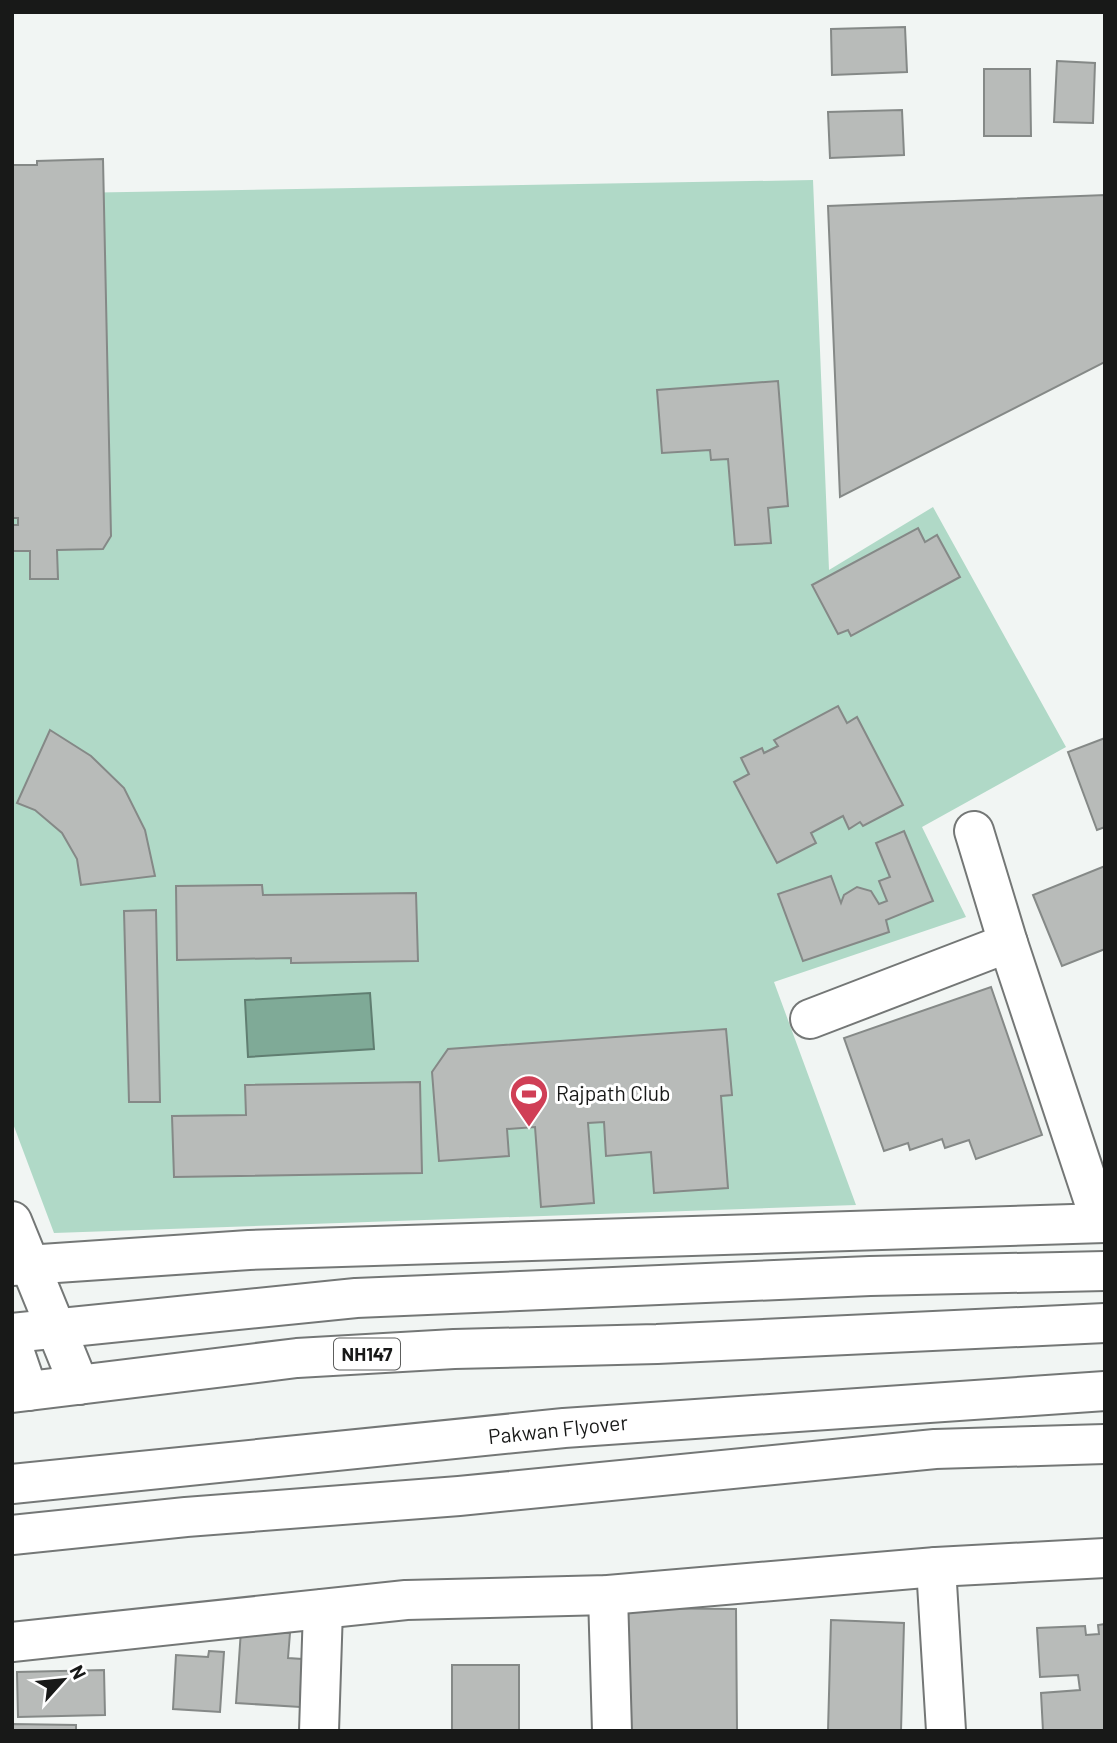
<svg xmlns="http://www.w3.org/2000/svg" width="1117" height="1743" font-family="Barlow,sans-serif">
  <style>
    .green { fill: #b0d9c7 }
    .water { fill: #7faa97; stroke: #607e71; stroke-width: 2 }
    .building { fill: #b8bbb9; stroke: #858987; stroke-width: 2 }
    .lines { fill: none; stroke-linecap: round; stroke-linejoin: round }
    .minor-casing { stroke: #747776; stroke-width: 42 }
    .major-casing { stroke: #747776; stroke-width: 42 }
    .highway-casing { stroke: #747776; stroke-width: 42 }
    .minor { stroke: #fff; stroke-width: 38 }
    .major { stroke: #fff; stroke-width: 38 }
    .highway { stroke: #fff; stroke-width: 38 }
    .labels { text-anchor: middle; stroke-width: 6; stroke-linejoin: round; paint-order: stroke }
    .shield { fill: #fff; stroke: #5d5e5d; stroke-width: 2 }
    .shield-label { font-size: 19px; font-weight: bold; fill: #181918 }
    .poi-label { font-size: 21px; fill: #181918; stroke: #fff; text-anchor: start }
    .street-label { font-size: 21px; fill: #181918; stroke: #fff }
  </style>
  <rect width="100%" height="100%" fill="#f1f5f3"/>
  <path class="green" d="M 813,180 L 829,570 L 933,507 L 1066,747 L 922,827 L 966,917 L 774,982 L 856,1205 L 54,1233 L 12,1121 L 12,194 Z"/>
  <path class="water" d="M 370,993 L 374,1049 L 248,1057 L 245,1000 Z"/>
  <g class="building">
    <path d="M 905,27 L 907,72 L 832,75 L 831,29 Z"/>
    <path d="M 1057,61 L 1095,63 L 1093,123 L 1054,122 Z"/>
    <path d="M 984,69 L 1030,69 L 1031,136 L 984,136 Z"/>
    <path d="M 902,110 L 904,155 L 830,158 L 828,112 Z"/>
    <path d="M 103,159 L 111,536 L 103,549 L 57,550 L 58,579 L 30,579 L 30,551 L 12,551 L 12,525 L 18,525 L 18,518 L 12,518 L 12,165 L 37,165 L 37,161 Z"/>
    <path d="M 1105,195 L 1105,362 L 840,497 L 828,206 Z"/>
    <path d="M 778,381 L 788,506 L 768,508 L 771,543 L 735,545 L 728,459 L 711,460 L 710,450 L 662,453 L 657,390 Z"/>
    <path d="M 918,528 L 925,542 L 937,535 L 960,577 L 851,636 L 848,630 L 838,634 L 812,585 Z"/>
    <path d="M 838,706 L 847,723 L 857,717 L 903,805 L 863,826 L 860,822 L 849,829 L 843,816 L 811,833 L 816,843 L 777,863 L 734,782 L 749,774 L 741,758 L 762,748 L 764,753 L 778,746 L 774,740 Z"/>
    <path d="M 50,730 L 91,756 L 124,788 L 145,830 L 155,876 L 81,885 L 77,859 L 62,833 L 35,810 L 17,803 Z"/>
    <path d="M 1105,738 L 1105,827 L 1097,830 L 1068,752 Z"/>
    <path d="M 904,831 L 933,901 L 886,920 L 889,932 L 803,961 L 778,894 L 831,876 L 841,903 L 844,895 L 857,887 L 871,891 L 879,904 L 887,901 L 879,881 L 890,877 L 876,843 Z"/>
    <path d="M 1105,866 L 1105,949 L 1062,966 L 1033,895 Z"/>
    <path d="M 262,885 L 263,895 L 416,893 L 418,961 L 291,963 L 291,958 L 177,960 L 176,886 Z"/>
    <path d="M 156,910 L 160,1102 L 129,1102 L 124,911 Z"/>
    <path d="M 991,987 L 1042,1135 L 976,1159 L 969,1140 L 945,1148 L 942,1139 L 910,1150 L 908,1143 L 884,1151 L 844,1038 Z"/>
    <path d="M 726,1029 L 732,1095 L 721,1096 L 728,1188 L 654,1193 L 651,1152 L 606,1156 L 604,1122 L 588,1123 L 594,1203 L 541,1207 L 535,1127 L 507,1129 L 509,1156 L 439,1161 L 432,1072 L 448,1049 Z"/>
    <path d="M 420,1082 L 422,1173 L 174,1177 L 172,1116 L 246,1115 L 245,1085 Z"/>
    <path d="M 619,1608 L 736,1609 L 737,1731 L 620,1731 Z"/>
    <path d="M 831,1620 L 904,1623 L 901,1731 L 828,1731 Z"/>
    <path d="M 1105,1624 L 1105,1731 L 1043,1731 L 1041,1693 L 1080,1690 L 1078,1675 L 1040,1677 L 1037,1628 L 1085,1626 L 1086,1635 L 1099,1634 L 1098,1625 Z"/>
    <path d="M 241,1630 L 290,1633 L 288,1658 L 302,1659 L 300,1707 L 236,1703 Z"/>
    <path d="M 209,1651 L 224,1652 L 220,1712 L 173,1709 L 176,1655 L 208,1657 Z"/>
    <rect x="452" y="1665" width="67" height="66"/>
    <path d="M 104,1670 L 105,1715 L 18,1717 L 17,1672 Z"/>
    <path d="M 12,1724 L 76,1725 L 76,1731 L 12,1731 Z"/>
  </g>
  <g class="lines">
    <g class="minor-casing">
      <g id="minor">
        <path d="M 974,831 L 1008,943 L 1101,1223"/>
        <path d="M 810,1019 L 1008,943"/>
        <path d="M 12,1266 L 249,1250 L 1105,1223"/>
        <path d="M 936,1567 L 946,1731"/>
        <path d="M 608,1595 L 612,1731"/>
        <path d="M 12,1642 L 406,1600 L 608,1595 L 936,1567 L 1105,1558"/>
        <path d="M 319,1731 L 323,1609"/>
      </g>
    </g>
    <g class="major-casing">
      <g id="major">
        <path d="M 12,1221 L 79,1385"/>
        <path d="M 12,1333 L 356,1298 L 870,1276 L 1105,1271"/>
        <path d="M 12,1344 L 28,1391"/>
        <path d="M 12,1535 L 186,1517 L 459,1496 L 935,1449 L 1105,1444"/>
      </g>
    </g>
    <g class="highway-casing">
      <g id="highway">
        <path d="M 12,1393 L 297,1358 L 454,1349 L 657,1344 L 1105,1323"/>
        <path d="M 12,1484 L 564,1428 L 1105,1391"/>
      </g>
    </g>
    <use href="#minor" class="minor"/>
    <use href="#major" class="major"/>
    <use href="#highway" class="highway"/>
  </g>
  <defs>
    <g id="stadium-pin" transform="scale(2.0125)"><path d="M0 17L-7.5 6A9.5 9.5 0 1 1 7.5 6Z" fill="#d03f56" stroke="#fff"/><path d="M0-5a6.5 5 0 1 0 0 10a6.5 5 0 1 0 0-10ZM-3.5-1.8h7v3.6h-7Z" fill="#fff"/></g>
  </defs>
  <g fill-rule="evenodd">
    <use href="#stadium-pin" x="529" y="1094"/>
  </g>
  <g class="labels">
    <rect class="shield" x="334" y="1338.5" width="66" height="31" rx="5"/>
    <g class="shield-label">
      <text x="367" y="1361">NH147</text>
    </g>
    <g class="poi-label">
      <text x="556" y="1101">Rajpath Club</text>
    </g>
    <g class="street-label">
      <text transform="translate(558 1430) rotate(-6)" y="7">Pakwan Flyover</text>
    </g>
  </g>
  <rect width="1117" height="1743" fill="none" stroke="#181918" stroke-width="28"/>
  <g transform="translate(63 1680) rotate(63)" stroke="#ffffff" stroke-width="5" paint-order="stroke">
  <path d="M0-5L12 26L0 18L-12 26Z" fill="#181918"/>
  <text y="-10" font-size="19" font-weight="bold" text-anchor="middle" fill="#181918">N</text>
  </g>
</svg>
